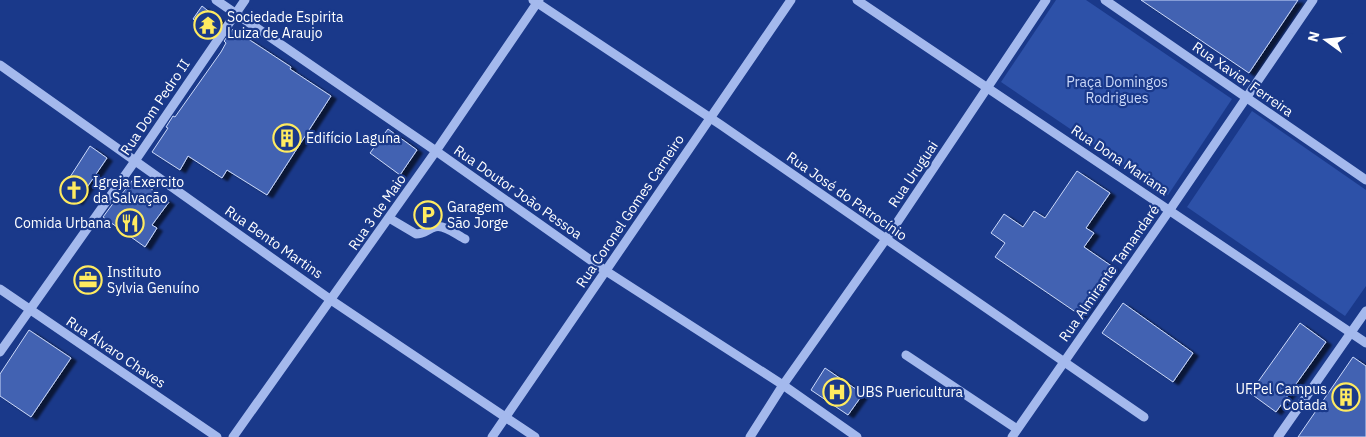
<svg xmlns="http://www.w3.org/2000/svg" width="1366" height="437" font-family="'IBM Plex Sans',sans-serif">
  <style>
    .green { fill: #2d51a8 }
    .building { fill: #4362b2; stroke: #cad8f9; filter: url(#shadow) }
    .lines { fill: none; stroke-linecap: round; stroke-linejoin: round }
    .minor { stroke: #a4b9ed; stroke-width: 9 }
    .labels { text-anchor: middle; stroke-width: 4.5; stroke-linejoin: round; paint-order: stroke }
    .poi-label { font-size: 14px; fill: #fff; stroke: #1a398a; text-anchor: start }
    .street-label { font-size: 14px; fill: #fff; stroke: #1a398a }
    .park-label { font-size: 14px; fill: #cad8f9; stroke: #1a398a }
  </style>
  <defs>
    <filter id="shadow"><feDropShadow dx="5.5" dy="3" stdDeviation="1" flood-color="#0009"/></filter>
  </defs>
  <rect width="100%" height="100%" fill="#1a398a"/>
  <g class="green">
    <path d="M 1056,0 L 1086,0 L 1232,99 L 1168,195 L 1001,82 Z"/>
    <path d="M 1252,111 L 1366,190 L 1366,286 L 1345,316 L 1187,207 Z"/>
  </g>
  <g class="building">
    <path d="M 1141,0 L 1298,0 L 1249,73 Z"/>
    <path d="M 202,6 L 222,22 L 214,34 L 193,19 Z"/>
    <path d="M 233,29 L 291,67 L 290,69 L 331,96 L 267,195 L 227,170 L 222,178 L 188,156 L 180,170 L 152,152 L 168,128 L 166,127 L 173,116 L 175,117 L 221,52 L 226,43 L 224,41 Z"/>
    <path d="M 388,129 L 417,150 L 400,175 L 370,153 Z"/>
    <path d="M 90,146 L 107,158 L 77,202 L 61,191 Z"/>
    <path d="M 1077,171 L 1110,193 L 1086,228 L 1094,233 L 1084,247 L 1113,267 L 1080,315 L 995,257 L 1005,243 L 991,233 L 1004,214 L 1023,227 L 1034,211 L 1045,218 Z"/>
    <path d="M 135,177 L 169,202 L 152,225 L 157,228 L 145,247 L 103,217 L 117,198 L 118,199 Z"/>
    <path d="M 1123,303 L 1193,353 L 1173,382 L 1102,333 Z"/>
    <path d="M 1300,323 L 1326,342 L 1276,412 L 1250,393 Z"/>
    <path d="M 29,330 L 71,358 L 31,417 L 0,396 L 0,374 Z"/>
    <path d="M 1353,357 L 1366,366 L 1366,437 L 1298,437 Z"/>
    <path d="M 825,368 L 863,394 L 848,415 L 811,390 Z"/>
  </g>
  <g class="lines">
    <g class="minor">
      <path d="M 216,0 L 436,151 L 606,271 L 783,385 L 857,437"/>
      <path d="M 533,0 L 721,125 L 1144,417"/>
      <path d="M 857,0 L 1366,343"/>
      <path d="M 1105,0 L 1366,180"/>
      <path d="M 0,65 L 331,300 L 535,437"/>
      <path d="M 389,218 L 416,234 C 424,234 428,229 435,227 C 444,224 457,235 465,239"/>
      <path d="M 0,289 L 217,437"/>
      <path d="M 0,352 L 135,161 L 245,0"/>
      <path d="M 906,355 L 1017,429"/>
      <path d="M 233,437 L 436,151 L 539,0"/>
      <path d="M 492,437 L 791,0"/>
      <path d="M 750,437 L 783,385 L 886,239 L 1046,0"/>
      <path d="M 1012,437 L 1169,211 L 1313,0"/>
      <path d="M 1278,437 L 1366,311"/>
    </g>
  </g>
  <defs>
    <g id="temple-ring" transform="scale(1.4375)"><circle r="9.5" fill="#1a398a" stroke="#ffeb60" stroke-width="1.5"/><path d="M0-6L5-2H3V0L6.5 2.5H4V6H1.5V3h-3V6H-4V2.5H-6.5L-3 0V-2H-5Z" fill="#ffeb60"/></g>
    <g id="building-ring" transform="scale(1.4375)"><circle r="9.5" fill="#1a398a" stroke="#ffeb60" stroke-width="1.5"/><path d="M-4-6H4V6H1V3H-1V6H-4ZM-2.5-4.3h1.7v1.8h-1.7ZM.8-4.3h1.7v1.8H.8ZM-2.5-1h1.7V.8h-1.7ZM.8-1h1.7V.8H.8Z" fill="#ffeb60"/></g>
    <g id="church-ring" transform="scale(1.4375)"><circle r="9.5" fill="#1a398a" stroke="#ffeb60" stroke-width="1.5"/><path d="M-1.2-6h2.4v3.5h3.3v2.4h-3.3V6h-2.4V-.1h-3.3v-2.4h3.3Z" fill="#ffeb60"/></g>
    <g id="parking-ring" transform="scale(1.4375)"><circle r="9.5" fill="#1a398a" stroke="#ffeb60" stroke-width="1.5"/><path d="M-3.5-5.5H1a3.5 3.5 0 0 1 0 7H-1V5.5H-3.5ZM-1-3.4V-.6H.8a1.4 1.4 0 0 0 0-2.8Z" fill="#ffeb60"/></g>
    <g id="restaurant-ring" transform="scale(1.4375)"><circle r="9.5" fill="#1a398a" stroke="#ffeb60" stroke-width="1.5"/><path d="M-5-6h1v4h1v-4h1v4h1v-4h1v5L-1.5 .5V6h-2V.5L-5-1ZM5-6V6H3V1.5H1.5Q1.5-4 5-6Z" fill="#ffeb60"/></g>
    <g id="office-ring" transform="scale(1.4375)"><circle r="9.5" fill="#1a398a" stroke="#ffeb60" stroke-width="1.5"/><path d="M-6-3h4V-5.5h4V-3h4V5H-6ZM-1-4.5V-3h2v-1.5ZM-6 0V1H6V0Z" fill="#ffeb60"/></g>
    <g id="hospital-ring" transform="scale(1.4375)"><circle r="9.5" fill="#1a398a" stroke="#ffeb60" stroke-width="1.5"/><path d="M-5-5h3v3.5h4V-5h3V5h-3V1.5h-4V5h-3Z" fill="#ffeb60"/></g>
  </defs>
  <g fill-rule="evenodd">
    <use href="#temple-ring" x="208" y="25"/>
    <use href="#building-ring" x="287" y="138"/>
    <use href="#church-ring" x="74" y="190"/>
    <use href="#parking-ring" x="428" y="215"/>
    <use href="#restaurant-ring" x="130" y="223"/>
    <use href="#office-ring" x="88" y="280"/>
    <use href="#hospital-ring" x="837" y="392"/>
    <use href="#building-ring" x="1346" y="397"/>
  </g>
  <g class="labels">
    <g class="poi-label">
      <text x="227" y="22">Sociedade Espirita<tspan x="227" dy="16">Luiza de Araujo</tspan></text>
      <text x="306" y="143">Edifício Laguna</text>
      <text x="93" y="187">Igreja Exercito<tspan x="93" dy="16">da Salvação</tspan></text>
      <text x="447" y="212">Garagem<tspan x="447" dy="16">São Jorge</tspan></text>
      <text x="111" y="228" text-anchor="end">Comida Urbana</text>
      <text x="107" y="277">Instituto<tspan x="107" dy="16">Sylvia Genuíno</tspan></text>
      <text x="1327" y="394" text-anchor="end">UFPel Campus<tspan x="1327" dy="16">Cotada</tspan></text>
      <text x="856" y="397">UBS Puericultura</text>
    </g>
    <g class="street-label">
      <text transform="translate(1243 79) rotate(35)" y="5">Rua Xavier Ferreira</text>
      <text transform="translate(155 107) rotate(-56)" y="5">Rua Dom Pedro II</text>
      <text transform="translate(1120 160) rotate(34)" y="5">Rua Dona Mariana</text>
      <text transform="translate(913 174) rotate(-56)" y="5">Rua Uruguai</text>
      <text transform="translate(518 192) rotate(35)" y="5">Rua Doutor João Pessoa</text>
      <text transform="translate(847 196) rotate(35)" y="5">Rua José do Patrocínio</text>
      <text transform="translate(630 211) rotate(-56)" y="5">Rua Coronel Gomes Carneiro</text>
      <text transform="translate(377 212) rotate(-55)" y="5">Rua 3 de Maio</text>
      <text transform="translate(274 242) rotate(35)" y="5">Rua Bento Martins</text>
      <text transform="translate(1109 273) rotate(-55)" y="5">Rua Almirante Tamandaré</text>
      <text transform="translate(116 352) rotate(34)" y="5">Rua Álvaro Chaves</text>
    </g>
    <g class="park-label">
      <text x="1117" y="87">Praça Domingos<tspan x="1117" dy="16">Rodrigues</tspan></text>
    </g>
  </g>
  <g transform="translate(1326 40) rotate(285)" stroke="#1a398a" stroke-width="4" paint-order="stroke">
  <path d="M0-4L9 19L0 12L-9 19Z" fill="#ffffff"/>
  <text y="-8" font-size="14" font-weight="bold" text-anchor="middle" fill="#ffffff">N</text>
  </g>
</svg>
